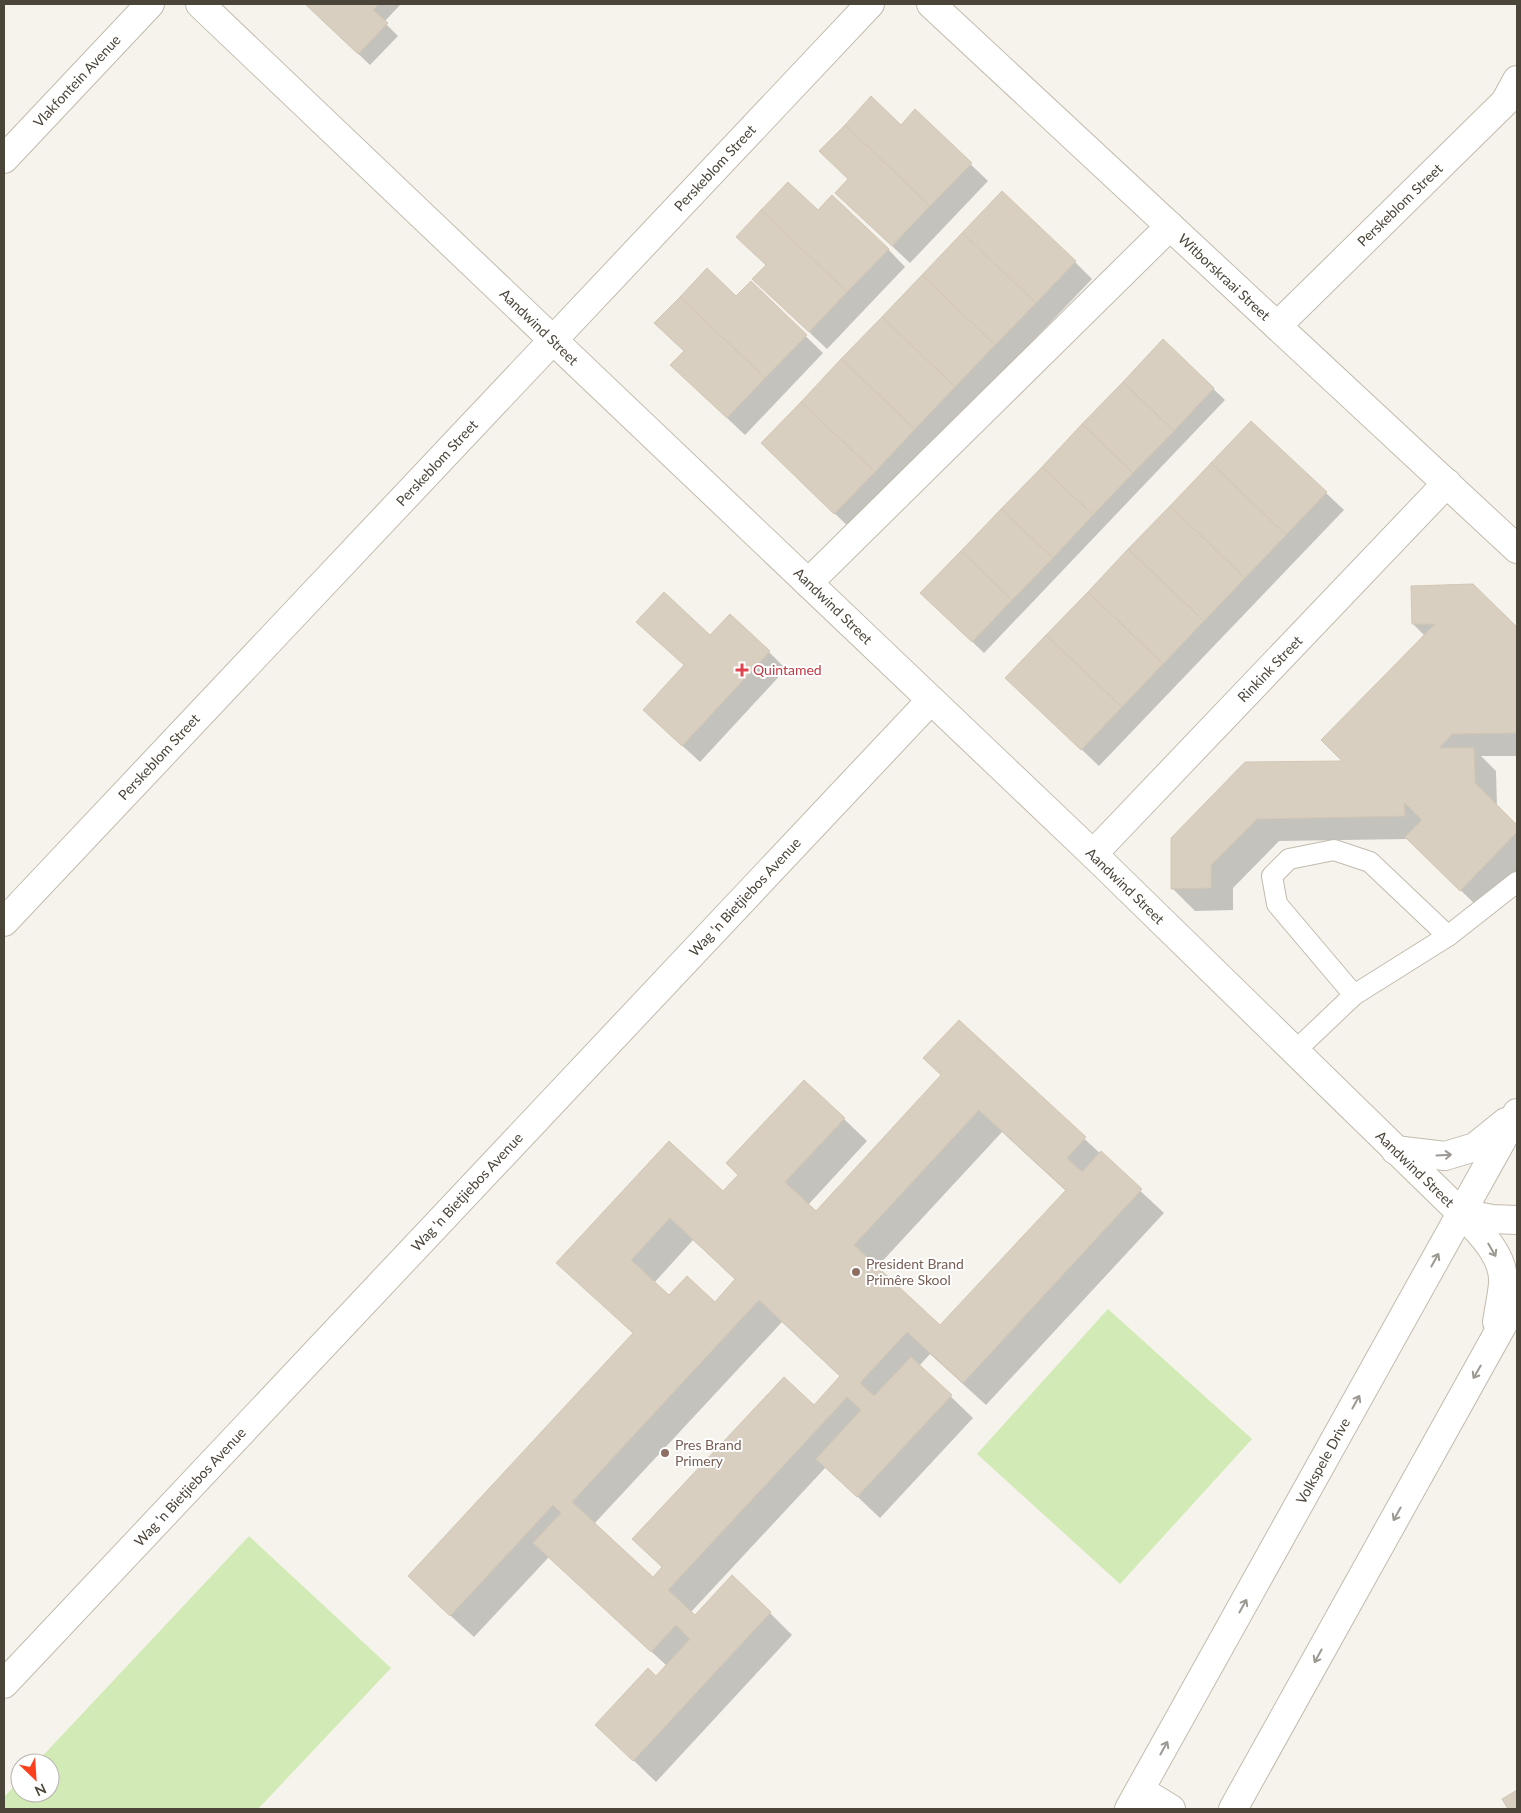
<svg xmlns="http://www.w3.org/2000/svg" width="1521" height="1813" font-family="Lato,sans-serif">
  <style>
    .green { fill: #d2eab5 }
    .shadow { fill: #0003; fill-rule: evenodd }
    .building { fill: #d8cfc1; stroke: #d3c7b4; fill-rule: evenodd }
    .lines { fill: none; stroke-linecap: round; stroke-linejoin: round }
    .service-casing { stroke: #c2bbae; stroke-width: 22 }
    .minor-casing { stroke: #c2bbae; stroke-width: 30 }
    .tertiary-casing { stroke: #c2bbae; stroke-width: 30 }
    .service { stroke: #fff; stroke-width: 20 }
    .minor { stroke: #fff; stroke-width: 28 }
    .tertiary { stroke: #fff; stroke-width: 28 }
    .oneway { stroke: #9c9892 }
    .health-dot { fill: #e0444e; stroke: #fff; stroke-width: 2 }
    .education-dot { fill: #8d6e63; stroke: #fff; stroke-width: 2 }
    .labels { text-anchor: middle; stroke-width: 4; stroke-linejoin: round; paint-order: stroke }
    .street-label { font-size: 14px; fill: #4b4439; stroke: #fff }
    .health-label { font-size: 14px; fill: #be3a42; stroke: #fff; text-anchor: start }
    .education-label { font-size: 14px; fill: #785e54; stroke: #fff; text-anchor: start }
  </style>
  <rect width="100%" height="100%" fill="#f6f3ec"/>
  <g class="green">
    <path d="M 1108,1309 L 1252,1439 L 1120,1584 L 977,1454 Z"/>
    <path d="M 249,1536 L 391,1668 L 258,1809 L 4,1809 L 4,1797 L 20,1780 L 20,1793 L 50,1793 L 50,1763 L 36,1763 Z"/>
  </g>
  <g class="shadow">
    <path d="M 306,4 L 401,4 L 384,22 L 398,36 L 370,65 Z"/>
    <path d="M 915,111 L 988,181 L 910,263 L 854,210 Z"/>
    <path d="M 818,212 L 888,249 L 905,267 L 827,349 L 771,296 Z"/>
    <path d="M 1075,262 L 1092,279 L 852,530 L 780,461 Z"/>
    <path d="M 751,283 L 823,353 L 745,435 L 689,382 L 685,352 Z"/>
    <path d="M 1163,341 L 1225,400 L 984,653 L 934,605 Z"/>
    <path d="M 1251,422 L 1344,510 L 1099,766 L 1024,695 Z"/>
    <path d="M 1473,586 L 1517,629 L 1517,756 L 1481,756 L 1496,771 L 1497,807 L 1517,826 L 1517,877 L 1483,912 L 1408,839 L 1279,841 L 1233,888 L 1233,910 L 1195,911 L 1172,888 L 1172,838 L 1345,762 L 1425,636 L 1413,624 Z"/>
    <path d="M 710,637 L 769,652 L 786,669 L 700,762 L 662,727 L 685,666 Z"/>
    <path d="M 959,1022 L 1164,1213 L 986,1405 L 930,1354 L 919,1366 L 973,1418 L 880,1518 L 826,1467 L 691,1612 L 695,1617 L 770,1613 L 792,1635 L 656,1782 L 597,1725 L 656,1677 L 667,1666 L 549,1557 L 474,1637 L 432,1599 L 634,1334 L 558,1263 L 723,1193 L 844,1119 L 867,1141 L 808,1205 L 816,1212 L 942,1076 ZM 1002,1132 L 1066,1191 L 940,1327 L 876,1268 ZM 693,1240 L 736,1280 L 715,1304 L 669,1297 L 654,1283 ZM 782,1322 L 841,1377 L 653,1578 L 594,1524 Z"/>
  </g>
  <g class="building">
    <path d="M 305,4 L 379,4 L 373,10 L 388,23 L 358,54 Z"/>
    <path d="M 871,96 L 901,125 L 915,109 L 972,163 L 930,206 L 845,125 Z"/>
    <path d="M 845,125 L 930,206 L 892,246 L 835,193 L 848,179 L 819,151 Z"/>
    <path d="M 788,182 L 818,210 L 832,195 L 889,249 L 847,292 L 761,210 Z"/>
    <path d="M 1002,191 L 1076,261 L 1036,303 L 962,233 Z"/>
    <path d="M 761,210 L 847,292 L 809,332 L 752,279 L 766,265 L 736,237 Z"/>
    <path d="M 962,233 L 1036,303 L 995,345 L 922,275 Z"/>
    <path d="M 707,268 L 736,296 L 751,281 L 807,335 L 765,378 L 680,297 Z"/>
    <path d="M 922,275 L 995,345 L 955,387 L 882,317 Z"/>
    <path d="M 680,297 L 765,378 L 727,418 L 670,365 L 684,351 L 654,323 Z"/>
    <path d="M 882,317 L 955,387 L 915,429 L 841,359 Z"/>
    <path d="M 1163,339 L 1214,388 L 1174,431 L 1123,382 Z"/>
    <path d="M 841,359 L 915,429 L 875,472 L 801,402 Z"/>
    <path d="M 1123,382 L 1174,431 L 1133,473 L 1082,424 Z"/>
    <path d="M 801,402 L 875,472 L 834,514 L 761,443 Z"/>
    <path d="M 1251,421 L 1327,492 L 1286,535 L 1211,463 Z"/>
    <path d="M 1082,424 L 1133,473 L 1093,515 L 1042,467 Z"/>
    <path d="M 1211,463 L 1286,535 L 1245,578 L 1170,506 Z"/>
    <path d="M 1042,467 L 1093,515 L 1053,558 L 1001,509 Z"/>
    <path d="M 1170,506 L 1245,578 L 1204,621 L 1128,549 Z"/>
    <path d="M 1001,509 L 1053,558 L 1012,600 L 961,551 Z"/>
    <path d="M 1128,549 L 1204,621 L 1163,664 L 1088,592 Z"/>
    <path d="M 961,551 L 1012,600 L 972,642 L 920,593 Z"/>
    <path d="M 1473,584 L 1517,627 L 1517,733 L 1452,734 L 1439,748 L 1474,748 L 1475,783 L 1517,825 L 1517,832 L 1460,891 L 1405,837 L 1422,820 L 1404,802 L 1405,816 L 1257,819 L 1211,865 L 1211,888 L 1171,889 L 1171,838 L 1245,762 L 1342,761 L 1321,740 L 1435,624 L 1412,624 L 1411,586 Z"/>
    <path d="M 664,592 L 710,635 L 730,614 L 770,651 L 682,746 L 643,710 L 684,665 L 636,622 Z"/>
    <path d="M 1088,592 L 1163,664 L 1122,707 L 1046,635 Z"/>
    <path d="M 1046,635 L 1122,707 L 1081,750 L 1005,678 Z"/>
    <path d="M 959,1020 L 1086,1137 L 1067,1158 L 1082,1172 L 1101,1151 L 1142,1189 L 963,1383 L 907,1332 L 860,1383 L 874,1396 L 911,1357 L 952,1395 L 857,1497 L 816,1459 L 861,1410 L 847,1397 L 668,1590 L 695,1615 L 732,1575 L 771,1612 L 633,1761 L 595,1725 L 648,1668 L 656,1676 L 690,1639 L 676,1625 L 651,1652 L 533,1543 L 561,1513 L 553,1505 L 450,1616 L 408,1576 L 633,1333 L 556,1263 L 669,1141 L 723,1191 L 738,1175 L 726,1163 L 804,1080 L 845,1118 L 785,1182 L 816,1211 L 941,1075 L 923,1058 ZM 979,1110 L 1066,1190 L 940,1325 L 854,1245 ZM 670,1218 L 735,1279 L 715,1302 L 687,1276 L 669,1295 L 631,1260 ZM 759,1300 L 840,1376 L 814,1405 L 784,1377 L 632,1539 L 662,1567 L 653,1577 L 572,1502 Z"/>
    <path d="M 1517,1790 L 1517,1809 L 1508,1809 L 1502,1799 Z"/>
  </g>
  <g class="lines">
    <g class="service-casing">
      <g id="service">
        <path d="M 1354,995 L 1277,904 L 1272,876 L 1289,859 L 1334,850 L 1370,862 L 1448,936"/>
        <path d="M 1295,1051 L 1354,995 L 1448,936 L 1517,882"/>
      </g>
    </g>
    <g class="minor-casing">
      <g id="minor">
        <path d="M 200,4 L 1093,854 L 1461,1213"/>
        <path d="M 931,4 L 1517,549"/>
        <path d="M 4,159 L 150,4"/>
        <path d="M 1277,326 L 1505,102 L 1517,80"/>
        <path d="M 808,583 L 1170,226"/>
        <path d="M 1093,854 L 1447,483"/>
        <path d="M 4,922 L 870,4"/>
        <path d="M 4,1684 L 931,700"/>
        <path d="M 1140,1790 L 1171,1809"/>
      </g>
    </g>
    <g class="tertiary-casing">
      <g id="tertiary">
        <path d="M 1395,1150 L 1445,1156 L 1475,1147 L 1506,1122"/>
        <path d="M 1461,1213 C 1478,1230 1505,1256 1503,1283 C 1502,1296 1499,1309 1497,1322"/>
        <path d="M 1461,1213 L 1492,1219 L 1517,1220"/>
        <path d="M 1129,1809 L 1517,1113"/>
        <path d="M 1233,1809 L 1517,1299"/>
      </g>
    </g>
    <use href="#service" class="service"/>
    <use href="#minor" class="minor"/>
    <use href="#tertiary" class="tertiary"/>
  </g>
  <defs><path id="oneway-shaft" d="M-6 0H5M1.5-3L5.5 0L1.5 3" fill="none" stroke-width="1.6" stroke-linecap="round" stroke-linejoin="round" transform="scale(1.25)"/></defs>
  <g class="oneway">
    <use href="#oneway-shaft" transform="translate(1444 1155) rotate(-3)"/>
    <use href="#oneway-shaft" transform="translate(1492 1250) rotate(60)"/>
    <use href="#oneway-shaft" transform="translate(1435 1260) rotate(-61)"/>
    <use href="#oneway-shaft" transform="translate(1477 1372) rotate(120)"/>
    <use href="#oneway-shaft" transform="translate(1356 1402) rotate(-61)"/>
    <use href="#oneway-shaft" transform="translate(1397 1514) rotate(119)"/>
    <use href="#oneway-shaft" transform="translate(1243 1606) rotate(-61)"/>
    <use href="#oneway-shaft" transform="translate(1318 1656) rotate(119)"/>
    <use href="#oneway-shaft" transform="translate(1164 1748) rotate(-61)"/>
  </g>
  <path class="health-dot" d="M739.5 662.5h5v5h5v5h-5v5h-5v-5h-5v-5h5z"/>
  <g class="education-dot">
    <circle cx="856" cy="1272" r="5"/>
    <circle cx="665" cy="1453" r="5"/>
  </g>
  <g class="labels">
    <g class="street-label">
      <text transform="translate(77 81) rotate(-47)" y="5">Vlakfontein Avenue</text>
      <text transform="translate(715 168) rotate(-47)" y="5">Perskeblom Street</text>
      <text transform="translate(1400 205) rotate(-44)" y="5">Perskeblom Street</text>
      <text transform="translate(1224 277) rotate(43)" y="5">Witborskraai Street</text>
      <text transform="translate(539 327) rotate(44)" y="5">Aandwind Street</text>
      <text transform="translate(437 463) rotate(-47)" y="5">Perskeblom Street</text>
      <text transform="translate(833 606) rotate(44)" y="5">Aandwind Street</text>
      <text transform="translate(1270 669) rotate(-46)" y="5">Rinkink Street</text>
      <text transform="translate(159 757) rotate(-47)" y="5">Perskeblom Street</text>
      <text transform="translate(1125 886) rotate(44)" y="5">Aandwind Street</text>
      <text transform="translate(745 897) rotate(-47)" y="5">Wag 'n Bietjiebos Avenue</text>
      <text transform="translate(1415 1169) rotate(44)" y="5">Aandwind Street</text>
      <text transform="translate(467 1192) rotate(-47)" y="5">Wag 'n Bietjiebos Avenue</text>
      <text transform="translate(1323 1461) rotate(-61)" y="5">Volkspele Drive</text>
      <text transform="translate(190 1487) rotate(-47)" y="5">Wag 'n Bietjiebos Avenue</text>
    </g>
    <g class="health-label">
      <text x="753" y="675">Quintamed</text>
    </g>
    <g class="education-label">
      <text x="866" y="1269">President Brand<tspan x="866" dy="16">Primêre Skool</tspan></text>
      <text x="675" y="1450">Pres Brand<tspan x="675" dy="16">Primery</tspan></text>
    </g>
  </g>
  <rect width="1521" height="1813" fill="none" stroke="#4b4439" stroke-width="10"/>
  <g transform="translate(35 1778) rotate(155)"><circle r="24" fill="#ffffff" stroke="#b7b4b0"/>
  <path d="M0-4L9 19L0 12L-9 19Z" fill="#fc3f1d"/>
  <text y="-8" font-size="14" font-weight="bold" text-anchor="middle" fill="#4b4439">N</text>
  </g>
</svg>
